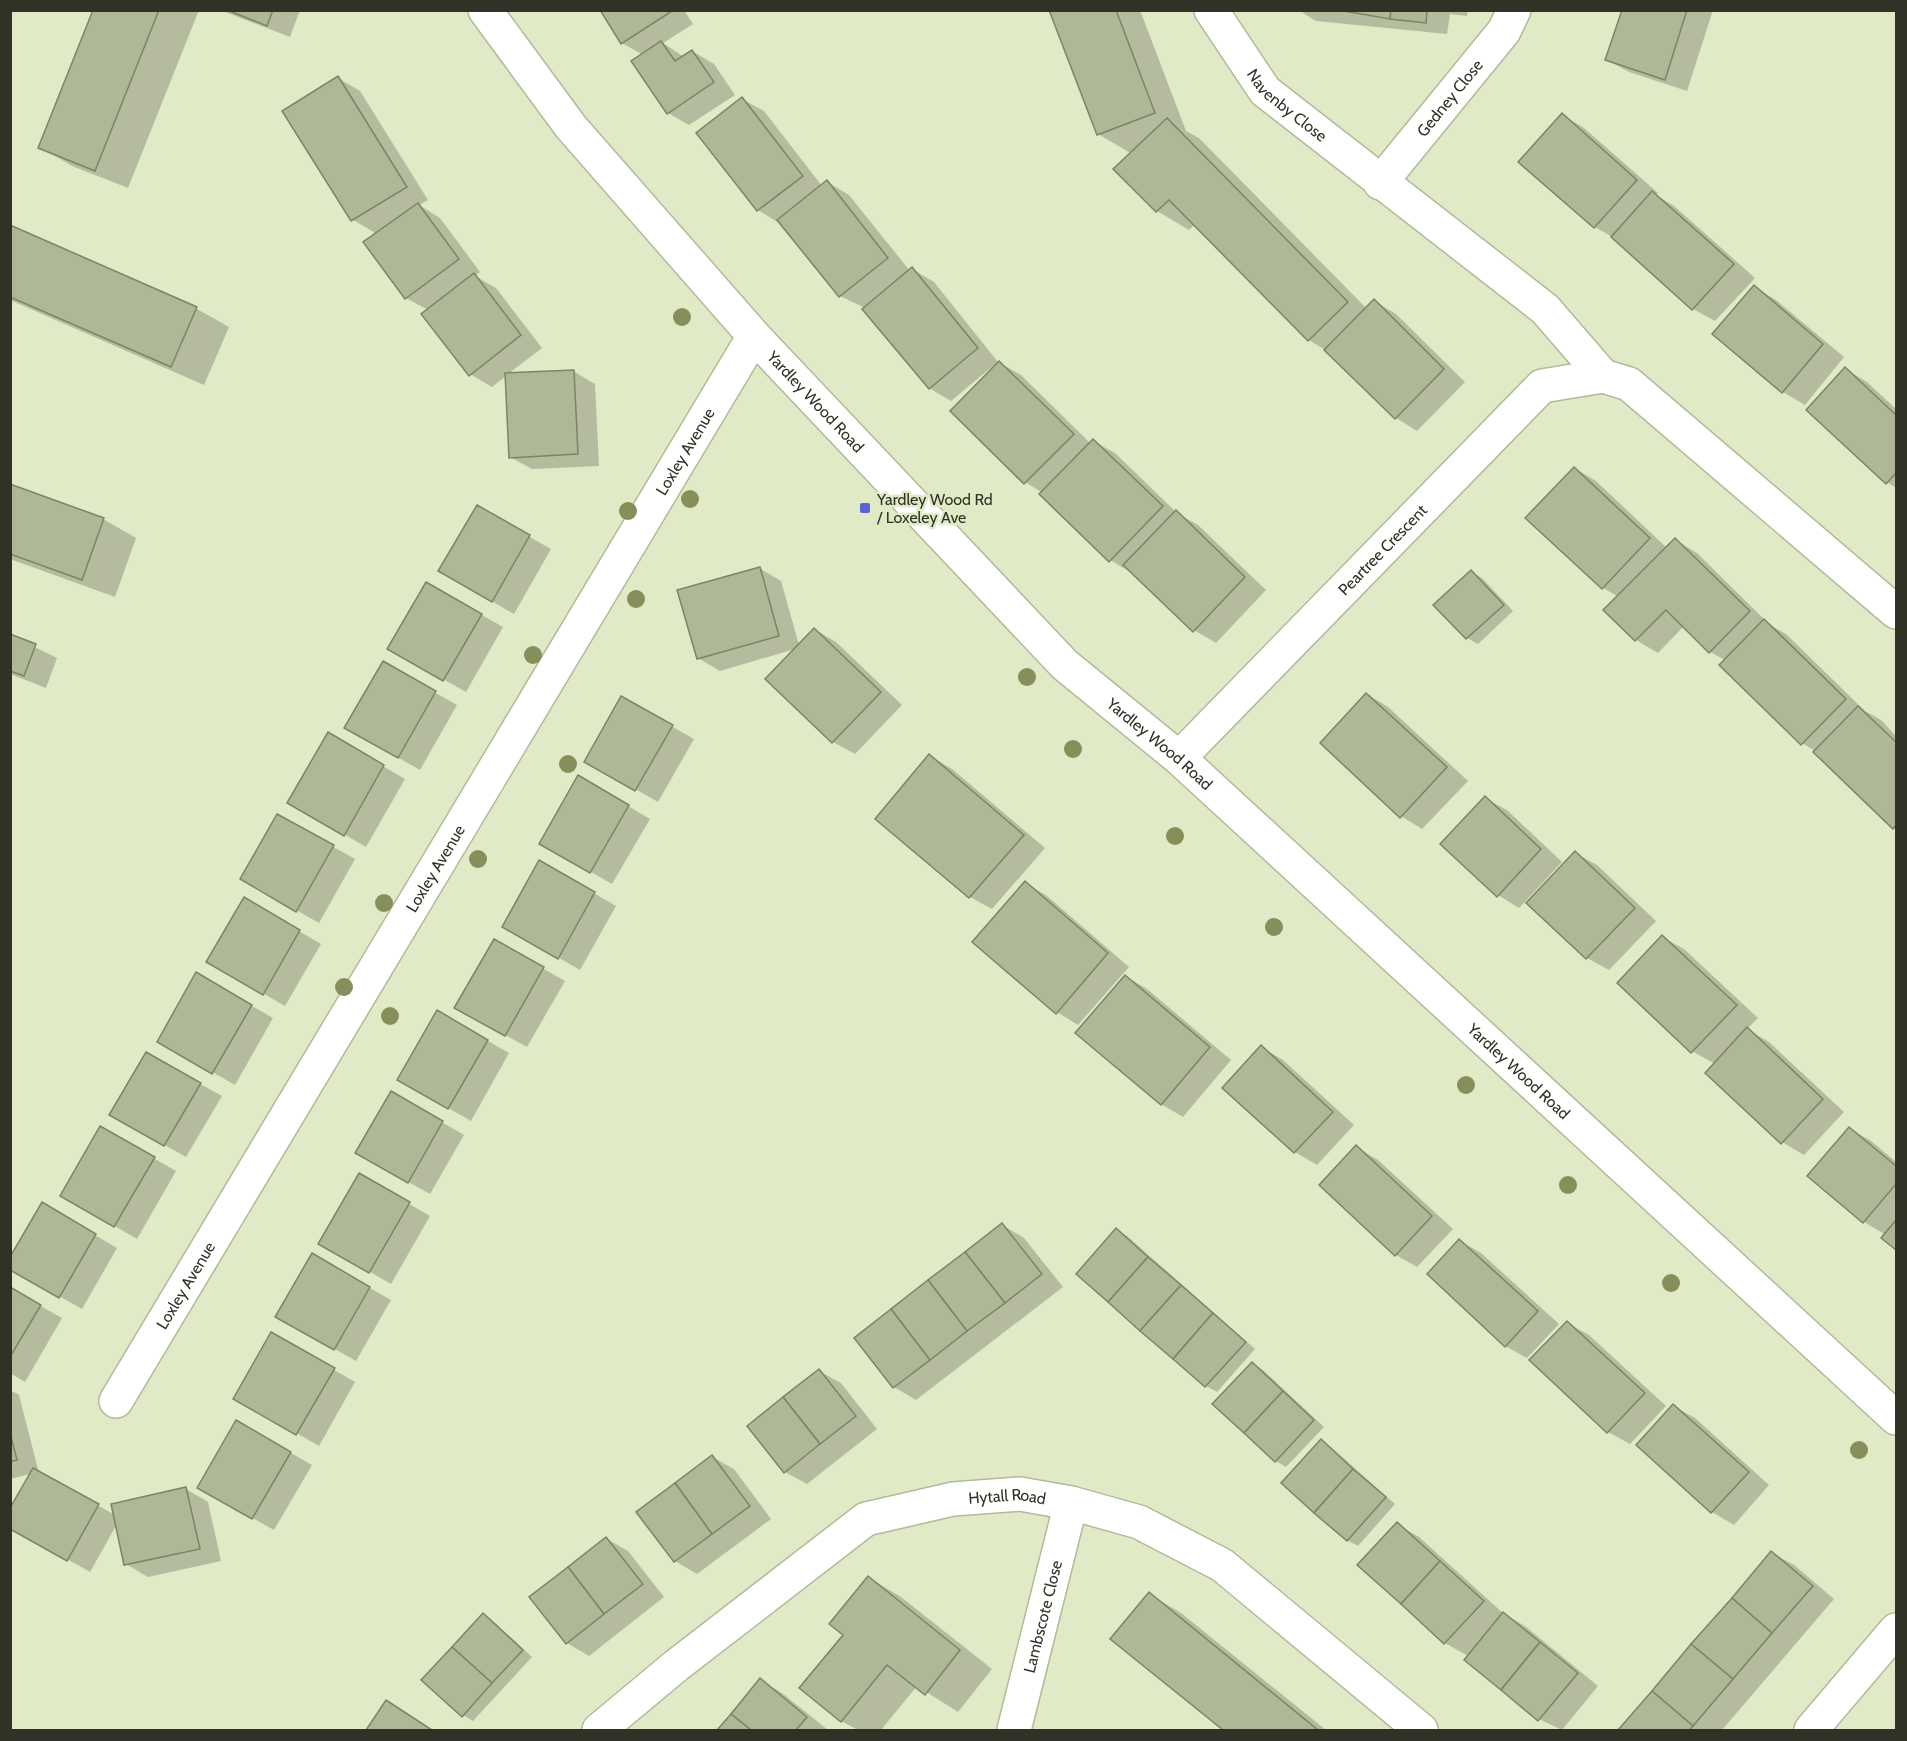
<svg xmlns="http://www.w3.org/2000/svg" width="1907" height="1741" font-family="Cabin,sans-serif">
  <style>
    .shadow { fill: #0003 }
    .building { fill: #aeb796; stroke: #7c8465; stroke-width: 1.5 }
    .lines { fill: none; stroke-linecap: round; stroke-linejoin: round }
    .minor-casing { stroke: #b2ba99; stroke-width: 36 }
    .tertiary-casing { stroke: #b2ba99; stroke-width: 36 }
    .minor { stroke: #fff; stroke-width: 33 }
    .tertiary { stroke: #fff; stroke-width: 33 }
    .tree { fill: #868f5a }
    .poi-dot { fill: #5a62d9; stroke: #e1eac7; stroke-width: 2 }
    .labels { text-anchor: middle; stroke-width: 5; stroke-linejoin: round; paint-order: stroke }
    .street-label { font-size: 16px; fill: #2f3225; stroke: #e1eac7 }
    .poi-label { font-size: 16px; fill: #2f3225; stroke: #e1eac7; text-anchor: start }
  </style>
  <rect width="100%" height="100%" fill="#e1eac7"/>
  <g class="shadow">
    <path d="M 95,10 L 199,10 L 128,188 L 72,166 L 40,147 Z"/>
    <path d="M 220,10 L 300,10 L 290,37 Z"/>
    <path d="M 602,10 L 684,10 L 693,24 L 663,43 L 684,57 L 692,51 L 714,64 L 735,95 L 689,125 L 668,113 L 643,55 L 622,43 Z"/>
    <path d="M 1051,10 L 1140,10 L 1186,131 L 1199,138 L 1367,309 L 1374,301 L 1396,314 L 1465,382 L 1417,431 L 1396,418 L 1327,351 L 1309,340 L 1195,224 L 1189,230 L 1157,211 L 1132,154 L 1098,134 Z"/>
    <path d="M 1298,10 L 1468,10 L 1467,16 L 1450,14 L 1447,34 L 1316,21 Z"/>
    <path d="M 1623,10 L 1713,10 L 1687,91 L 1629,72 L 1607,60 Z"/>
    <path d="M 338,78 L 360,91 L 428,200 L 419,205 L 440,218 L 480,272 L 475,276 L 496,288 L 542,348 L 508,374 L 573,371 L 595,384 L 599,466 L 532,469 L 510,457 L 506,376 L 492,387 L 470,374 L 428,310 L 406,298 L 377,234 L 353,220 Z"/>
    <path d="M 742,99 L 764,111 L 822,186 L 827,182 L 849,195 L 910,271 L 912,269 L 934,282 L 998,362 L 1021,375 L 1091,444 L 1093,441 L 1115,453 L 1177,513 L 1198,525 L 1266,590 L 1216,643 L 1194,630 L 1132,573 L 1110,560 L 1043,493 L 1025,482 L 994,365 L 951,401 L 929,388 L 863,307 L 840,296 L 779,223 L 758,210 Z"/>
    <path d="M 1562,115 L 1584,128 L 1658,193 L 1656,195 L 1674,206 L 1755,278 L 1715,321 L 1693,309 L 1614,238 L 1595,227 L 1521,162 Z"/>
    <path d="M 10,227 L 197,309 L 229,327 L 204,385 L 10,300 Z"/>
    <path d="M 1754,287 L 1776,300 L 1844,357 L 1805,405 L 1783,392 L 1714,334 Z"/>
    <path d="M 1845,369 L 1867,382 L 1896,409 L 1896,488 L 1887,482 Z"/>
    <path d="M 1574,468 L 1596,481 L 1667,548 L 1675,540 L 1697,553 L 1770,625 L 1786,634 L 1865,711 L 1881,720 L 1896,736 L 1896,830 L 1815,751 L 1802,743 L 1725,660 L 1710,652 L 1684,626 L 1658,653 L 1636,640 L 1606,610 L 1619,597 L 1603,588 L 1527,518 Z"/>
    <path d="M 10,486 L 103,519 L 136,538 L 115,597 L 10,559 Z"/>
    <path d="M 477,507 L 551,549 L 514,614 L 440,571 Z"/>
    <path d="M 759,568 L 781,581 L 799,645 L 814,629 L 836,642 L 902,705 L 855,754 L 833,742 L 795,649 L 720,671 L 698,658 Z"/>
    <path d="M 1471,572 L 1482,578 L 1513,611 L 1478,644 L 1467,638 Z"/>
    <path d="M 427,584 L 503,627 L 466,692 L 389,649 Z"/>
    <path d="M 10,635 L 57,658 L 46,688 L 10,674 Z"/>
    <path d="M 383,663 L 457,705 L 420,770 L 346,728 Z"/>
    <path d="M 1367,694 L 1388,707 L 1468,781 L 1422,829 L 1401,816 Z"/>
    <path d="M 622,698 L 694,739 L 658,802 L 586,761 Z"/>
    <path d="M 328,734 L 405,779 L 366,847 L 289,802 Z"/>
    <path d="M 930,756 L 952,769 L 1045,848 L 992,909 L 970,897 L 877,818 Z"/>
    <path d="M 579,777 L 650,819 L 612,884 L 541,843 Z"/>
    <path d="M 1485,798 L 1507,810 L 1562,862 L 1519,908 L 1498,895 Z"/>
    <path d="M 278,816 L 355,859 L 319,923 L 242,879 Z"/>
    <path d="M 1575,853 L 1597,865 L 1656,921 L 1609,970 L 1587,958 Z"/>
    <path d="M 540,862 L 616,906 L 580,970 L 504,926 Z"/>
    <path d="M 1025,883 L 1047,896 L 1129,967 L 1078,1025 L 1057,1012 Z"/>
    <path d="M 244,899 L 321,944 L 285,1006 L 208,962 Z"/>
    <path d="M 1662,937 L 1684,949 L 1758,1018 L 1747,1029 L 1769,1042 L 1844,1112 L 1804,1155 L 1782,1142 L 1715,1064 L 1692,1051 Z"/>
    <path d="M 495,941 L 565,981 L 527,1047 L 478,1020 Z"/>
    <path d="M 197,974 L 273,1018 L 235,1085 L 159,1041 Z"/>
    <path d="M 1125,976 L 1147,989 L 1231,1060 L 1183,1117 L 1161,1104 Z"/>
    <path d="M 437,1012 L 509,1053 L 471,1121 L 399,1080 Z"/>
    <path d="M 1261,1047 L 1283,1060 L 1354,1125 L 1317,1165 L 1295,1152 L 1224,1087 Z"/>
    <path d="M 146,1054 L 222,1096 L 186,1157 L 111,1115 Z"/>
    <path d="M 391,1093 L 464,1135 L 430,1194 L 357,1153 Z"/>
    <path d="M 101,1128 L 176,1171 L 137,1239 L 62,1195 Z"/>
    <path d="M 1849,1128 L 1871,1141 L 1896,1162 L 1896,1248 L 1883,1238 L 1886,1235 L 1864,1222 L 1809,1176 Z"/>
    <path d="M 1356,1147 L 1378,1160 L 1453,1229 L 1417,1267 L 1396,1255 Z"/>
    <path d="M 359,1175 L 430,1216 L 391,1284 L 320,1243 Z"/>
    <path d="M 42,1204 L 117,1248 L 82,1309 L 10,1268 Z"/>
    <path d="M 1002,1225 L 1024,1238 L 1063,1287 L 916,1400 L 894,1387 L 856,1338 Z"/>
    <path d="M 1116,1230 L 1127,1236 L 1255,1349 L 1217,1392 L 1206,1386 L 1078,1274 Z"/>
    <path d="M 1460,1241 L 1481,1253 L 1559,1324 L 1527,1358 L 1505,1346 Z"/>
    <path d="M 312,1255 L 391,1300 L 356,1361 L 277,1316 Z"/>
    <path d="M 10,1289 L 62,1318 L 25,1382 L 10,1373 Z"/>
    <path d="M 1567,1323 L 1589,1335 L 1666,1406 L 1630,1444 L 1608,1432 L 1532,1360 Z"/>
    <path d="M 272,1334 L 355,1382 L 319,1446 L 235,1398 Z"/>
    <path d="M 1252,1364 L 1263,1370 L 1324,1427 L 1286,1467 L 1276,1461 Z"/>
    <path d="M 819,1371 L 841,1383 L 877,1429 L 807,1484 L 785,1472 Z"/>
    <path d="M 10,1390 L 19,1395 L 39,1473 L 115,1515 L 186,1489 L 208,1502 L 221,1561 L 148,1577 L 126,1564 L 117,1524 L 90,1572 L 10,1527 L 31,1474 L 10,1479 Z"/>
    <path d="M 1673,1406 L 1695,1418 L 1769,1485 L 1734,1525 L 1712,1512 Z"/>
    <path d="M 237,1422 L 312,1465 L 274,1530 L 199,1488 Z"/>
    <path d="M 1321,1441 L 1331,1447 L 1395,1504 L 1358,1546 L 1347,1540 Z"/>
    <path d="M 712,1457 L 734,1469 L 771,1519 L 697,1574 L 675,1561 Z"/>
    <path d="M 1397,1524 L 1419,1537 L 1504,1614 L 1525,1626 L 1598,1686 L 1562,1730 L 1539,1719 L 1468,1656 L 1445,1643 L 1360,1565 Z"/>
    <path d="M 607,1539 L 628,1551 L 664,1597 L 589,1656 L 567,1643 L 531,1597 Z"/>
    <path d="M 1772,1553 L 1794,1565 L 1834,1599 L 1722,1730 L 1620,1730 Z"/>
    <path d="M 869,1578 L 901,1597 L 992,1669 L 958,1712 L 917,1686 L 881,1730 L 858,1730 L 841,1721 L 845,1635 Z"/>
    <path d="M 1149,1594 L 1181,1613 L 1326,1730 L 1225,1730 L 1112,1638 Z"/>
    <path d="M 483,1614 L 493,1621 L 532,1657 L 473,1721 L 463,1715 Z"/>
    <path d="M 760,1680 L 782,1693 L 828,1730 L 719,1730 Z"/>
    <path d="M 386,1702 L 408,1715 L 432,1730 L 368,1730 Z"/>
  </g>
  <g class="building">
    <path d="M 93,10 L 159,10 L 95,171 L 38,148 Z"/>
    <path d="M 227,10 L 273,10 L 267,26 Z"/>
    <path d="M 600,10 L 671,10 L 672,11 L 621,44 Z"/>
    <path d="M 1049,10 L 1116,10 L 1155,113 L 1097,135 Z"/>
    <path d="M 1338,10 L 1391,10 L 1390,19 Z"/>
    <path d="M 1391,10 L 1427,10 L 1426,23 L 1390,19 Z"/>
    <path d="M 1622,10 L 1687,10 L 1665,80 L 1605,60 Z"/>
    <path d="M 661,41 L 675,61 L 692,50 L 714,82 L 667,114 L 631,61 Z"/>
    <path d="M 338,76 L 407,187 L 351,221 L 282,111 Z"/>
    <path d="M 742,97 L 803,176 L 757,211 L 696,133 Z"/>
    <path d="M 1562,113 L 1637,180 L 1594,228 L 1518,162 Z"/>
    <path d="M 1167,118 L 1348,302 L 1308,341 L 1169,200 L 1156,212 L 1113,169 Z"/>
    <path d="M 827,180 L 888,258 L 839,297 L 777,220 Z"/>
    <path d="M 1652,191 L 1734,264 L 1692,310 L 1611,237 Z"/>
    <path d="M 418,203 L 459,259 L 405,299 L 363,242 Z"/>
    <path d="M 10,225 L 197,307 L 171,367 L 10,297 Z"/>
    <path d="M 912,267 L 978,348 L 929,389 L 862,309 Z"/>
    <path d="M 474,273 L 521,335 L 469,376 L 421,314 Z"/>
    <path d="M 1754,285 L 1823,344 L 1782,393 L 1712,334 Z"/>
    <path d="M 1374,299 L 1444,369 L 1395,419 L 1324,350 Z"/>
    <path d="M 999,361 L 1074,434 L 1024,484 L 950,411 Z"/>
    <path d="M 1845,367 L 1896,415 L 1896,473 L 1886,484 L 1806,410 Z"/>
    <path d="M 574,370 L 578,454 L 509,458 L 505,373 Z"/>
    <path d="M 1093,439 L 1163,506 L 1109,562 L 1039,494 Z"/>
    <path d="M 1574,467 L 1650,538 L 1602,589 L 1525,518 Z"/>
    <path d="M 10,484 L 104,518 L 82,580 L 10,554 Z"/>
    <path d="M 477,505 L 530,535 L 492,602 L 438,571 Z"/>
    <path d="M 1176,510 L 1245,577 L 1193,632 L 1123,565 Z"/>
    <path d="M 1675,538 L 1750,611 L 1709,653 L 1666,610 L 1635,641 L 1603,610 Z"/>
    <path d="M 760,567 L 779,636 L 697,659 L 677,590 Z"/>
    <path d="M 1471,570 L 1504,605 L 1466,639 L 1433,605 Z"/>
    <path d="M 426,582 L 482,614 L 443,681 L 387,649 Z"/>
    <path d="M 1764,619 L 1846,699 L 1801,745 L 1719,665 Z"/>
    <path d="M 814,628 L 881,692 L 832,743 L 765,679 Z"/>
    <path d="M 10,634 L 36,644 L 24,676 L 10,671 Z"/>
    <path d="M 383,661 L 436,691 L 398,758 L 344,728 Z"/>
    <path d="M 1366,693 L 1447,767 L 1400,818 L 1320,743 Z"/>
    <path d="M 621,696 L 673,725 L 635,791 L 584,762 Z"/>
    <path d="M 1858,706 L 1896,742 L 1896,825 L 1893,829 L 1813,752 Z"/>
    <path d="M 328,732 L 384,765 L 344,836 L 287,803 Z"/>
    <path d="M 929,754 L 1024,835 L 969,898 L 875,819 Z"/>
    <path d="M 578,775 L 629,805 L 590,873 L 539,844 Z"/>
    <path d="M 1485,796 L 1541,849 L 1497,897 L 1440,844 Z"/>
    <path d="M 277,814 L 334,845 L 296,912 L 240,879 Z"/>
    <path d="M 1575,851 L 1635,908 L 1586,959 L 1526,903 Z"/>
    <path d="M 539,860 L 595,892 L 558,959 L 502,927 Z"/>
    <path d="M 1025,881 L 1108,953 L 1056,1014 L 972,942 Z"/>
    <path d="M 244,897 L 300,930 L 263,995 L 206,962 Z"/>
    <path d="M 1662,935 L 1737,1005 L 1691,1053 L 1617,983 Z"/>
    <path d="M 494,939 L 544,967 L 505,1036 L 454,1008 Z"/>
    <path d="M 196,972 L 252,1005 L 212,1074 L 157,1042 Z"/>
    <path d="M 1125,975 L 1210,1047 L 1161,1105 L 1075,1033 Z"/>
    <path d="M 437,1010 L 488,1040 L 448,1109 L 397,1080 Z"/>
    <path d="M 1747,1027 L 1823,1099 L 1781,1144 L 1705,1073 Z"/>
    <path d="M 1261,1045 L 1333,1112 L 1294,1153 L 1222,1088 Z"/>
    <path d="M 146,1052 L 201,1083 L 164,1146 L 109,1115 Z"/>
    <path d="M 391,1091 L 443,1121 L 408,1183 L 355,1153 Z"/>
    <path d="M 100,1126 L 155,1157 L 114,1227 L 60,1196 Z"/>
    <path d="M 1849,1127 L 1896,1166 L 1896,1184 L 1863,1223 L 1807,1176 Z"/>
    <path d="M 1356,1145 L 1432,1216 L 1395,1256 L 1319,1185 Z"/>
    <path d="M 359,1173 L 410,1202 L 369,1273 L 318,1244 Z"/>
    <path d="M 42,1202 L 96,1234 L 59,1298 L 10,1270 L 10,1257 Z"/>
    <path d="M 1896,1220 L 1896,1250 L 1881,1238 Z"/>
    <path d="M 1002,1223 L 1042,1274 L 1005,1303 L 965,1252 Z"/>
    <path d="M 1116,1228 L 1148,1257 L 1108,1302 L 1076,1274 Z"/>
    <path d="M 1459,1239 L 1538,1311 L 1505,1347 L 1427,1274 Z"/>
    <path d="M 965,1252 L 1005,1303 L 967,1331 L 928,1280 Z"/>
    <path d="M 312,1253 L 370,1287 L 334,1350 L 275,1317 Z"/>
    <path d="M 1148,1257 L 1181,1285 L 1140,1331 L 1108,1302 Z"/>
    <path d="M 928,1280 L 967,1331 L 930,1360 L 891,1309 Z"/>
    <path d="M 1181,1285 L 1213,1313 L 1173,1359 L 1140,1331 Z"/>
    <path d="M 10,1287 L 41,1305 L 10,1357 Z"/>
    <path d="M 891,1309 L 930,1360 L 893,1388 L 854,1338 Z"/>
    <path d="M 1213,1313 L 1246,1342 L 1205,1387 L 1173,1359 Z"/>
    <path d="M 1567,1321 L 1645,1393 L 1607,1433 L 1529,1360 Z"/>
    <path d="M 271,1332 L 335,1368 L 296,1435 L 233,1399 Z"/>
    <path d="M 1252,1362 L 1283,1391 L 1244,1433 L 1212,1404 Z"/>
    <path d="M 819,1369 L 856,1416 L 820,1444 L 783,1397 Z"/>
    <path d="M 1283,1391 L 1314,1420 L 1275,1462 L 1244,1433 Z"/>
    <path d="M 783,1397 L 820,1444 L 784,1473 L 747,1426 Z"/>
    <path d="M 1673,1404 L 1749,1472 L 1711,1513 L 1636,1445 Z"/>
    <path d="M 236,1420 L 291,1452 L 252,1519 L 197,1488 Z"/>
    <path d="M 10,1433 L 17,1460 L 10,1462 Z"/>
    <path d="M 1321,1439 L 1353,1469 L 1314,1513 L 1281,1483 Z"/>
    <path d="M 712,1455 L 750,1506 L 712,1534 L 675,1483 Z"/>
    <path d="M 33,1468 L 99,1504 L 67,1561 L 10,1529 L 10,1508 Z"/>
    <path d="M 1353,1469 L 1386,1497 L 1347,1541 L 1314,1513 Z"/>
    <path d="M 675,1483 L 712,1534 L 674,1562 L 636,1512 Z"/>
    <path d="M 186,1487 L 200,1549 L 124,1565 L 111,1504 Z"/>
    <path d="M 1397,1522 L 1440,1561 L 1401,1604 L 1357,1565 Z"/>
    <path d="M 606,1537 L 643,1584 L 604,1614 L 568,1567 Z"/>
    <path d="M 1771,1551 L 1813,1586 L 1772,1633 L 1732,1598 Z"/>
    <path d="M 1440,1561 L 1484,1601 L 1444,1644 L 1401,1604 Z"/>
    <path d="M 568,1567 L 604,1614 L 566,1644 L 529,1597 Z"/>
    <path d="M 868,1576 L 960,1650 L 925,1695 L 887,1665 L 841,1722 L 799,1688 L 843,1635 L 829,1624 Z"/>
    <path d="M 1149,1592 L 1318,1730 L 1223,1730 L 1110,1639 Z"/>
    <path d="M 1732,1598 L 1772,1633 L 1733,1679 L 1691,1644 Z"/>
    <path d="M 1503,1612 L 1540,1642 L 1501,1690 L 1464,1660 Z"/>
    <path d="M 483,1613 L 523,1650 L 492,1683 L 452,1647 Z"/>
    <path d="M 1540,1642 L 1578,1673 L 1538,1721 L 1501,1690 Z"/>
    <path d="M 1691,1644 L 1733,1679 L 1693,1726 L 1652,1691 Z"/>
    <path d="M 452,1647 L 492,1683 L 462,1717 L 421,1680 Z"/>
    <path d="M 760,1678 L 807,1717 L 796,1730 L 751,1730 L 731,1714 Z"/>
    <path d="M 1652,1691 L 1693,1726 L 1689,1730 L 1618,1730 Z"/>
    <path d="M 386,1700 L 432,1730 L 366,1730 Z"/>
    <path d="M 731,1714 L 751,1730 L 717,1730 Z"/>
  </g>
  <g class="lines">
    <g class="minor-casing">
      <g id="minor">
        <path id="s1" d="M 1211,10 L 1265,91 L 1545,309 L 1603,376 L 1629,384 L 1896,612"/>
        <path id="s2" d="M 1380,183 L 1504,31 L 1514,10"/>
        <path id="s3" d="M 1179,758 L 1542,386 L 1603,376"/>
        <path id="s4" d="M 116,1401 L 754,336"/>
        <path id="s5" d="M 599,1730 L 677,1665 L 866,1519 L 953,1499 L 1020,1494 L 1071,1503 L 1139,1522 L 1222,1565 L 1421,1730"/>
        <path id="s6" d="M 1014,1730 L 1071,1503"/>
        <path d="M 1811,1730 L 1896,1630"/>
      </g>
    </g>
    <g class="tertiary-casing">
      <g id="tertiary">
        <path id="s7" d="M 485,10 L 571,127 L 754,336 L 1065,665 L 1179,758 L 1896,1418"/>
      </g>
    </g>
    <use href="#minor" class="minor"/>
    <use href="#tertiary" class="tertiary"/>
  </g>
  <g class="tree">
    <circle cx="682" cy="317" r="9"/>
    <circle cx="690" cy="499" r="9"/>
    <circle cx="628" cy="511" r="9"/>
    <circle cx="636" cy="599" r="9"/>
    <circle cx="533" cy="655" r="9"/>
    <circle cx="1027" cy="677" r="9"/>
    <circle cx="1073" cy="749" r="9"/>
    <circle cx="568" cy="764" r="9"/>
    <circle cx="1175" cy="836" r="9"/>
    <circle cx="478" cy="859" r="9"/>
    <circle cx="384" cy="903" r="9"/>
    <circle cx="1274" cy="927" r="9"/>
    <circle cx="344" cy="987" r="9"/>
    <circle cx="390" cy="1016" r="9"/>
    <circle cx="1466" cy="1085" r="9"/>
    <circle cx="1568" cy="1185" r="9"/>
    <circle cx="1671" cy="1283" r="9"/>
    <circle cx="1859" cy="1450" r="9"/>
  </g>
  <rect class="poi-dot" x="859" y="502" width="12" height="12" rx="3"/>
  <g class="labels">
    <g class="street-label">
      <text dy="6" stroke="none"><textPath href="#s2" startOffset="110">Gedney Close</textPath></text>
      <text dy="6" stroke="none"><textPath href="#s1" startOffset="123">Navenby Close</textPath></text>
      <text dy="6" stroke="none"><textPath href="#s7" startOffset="513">Yardley Wood Road</textPath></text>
      <text dy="6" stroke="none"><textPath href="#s4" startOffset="1107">Loxley Avenue</textPath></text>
      <text dy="6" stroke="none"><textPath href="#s3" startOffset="291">Peartree Crescent</textPath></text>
      <text dy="6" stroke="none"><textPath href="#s7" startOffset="999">Yardley Wood Road</textPath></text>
      <text dy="6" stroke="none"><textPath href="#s4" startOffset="621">Loxley Avenue</textPath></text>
      <text dy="6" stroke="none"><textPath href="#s7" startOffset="1485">Yardley Wood Road</textPath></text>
      <text dy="6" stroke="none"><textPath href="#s4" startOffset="135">Loxley Avenue</textPath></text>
      <text dy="6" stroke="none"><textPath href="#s5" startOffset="484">Hytall Road</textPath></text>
      <text dy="6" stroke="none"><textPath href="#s6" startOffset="117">Lambscote Close</textPath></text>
    </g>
    <g class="poi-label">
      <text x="877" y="505">Yardley Wood Rd<tspan x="877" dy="18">/ Loxeley Ave</tspan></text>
    </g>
  </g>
  <rect width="1907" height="1741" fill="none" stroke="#2f3225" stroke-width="24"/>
</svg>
